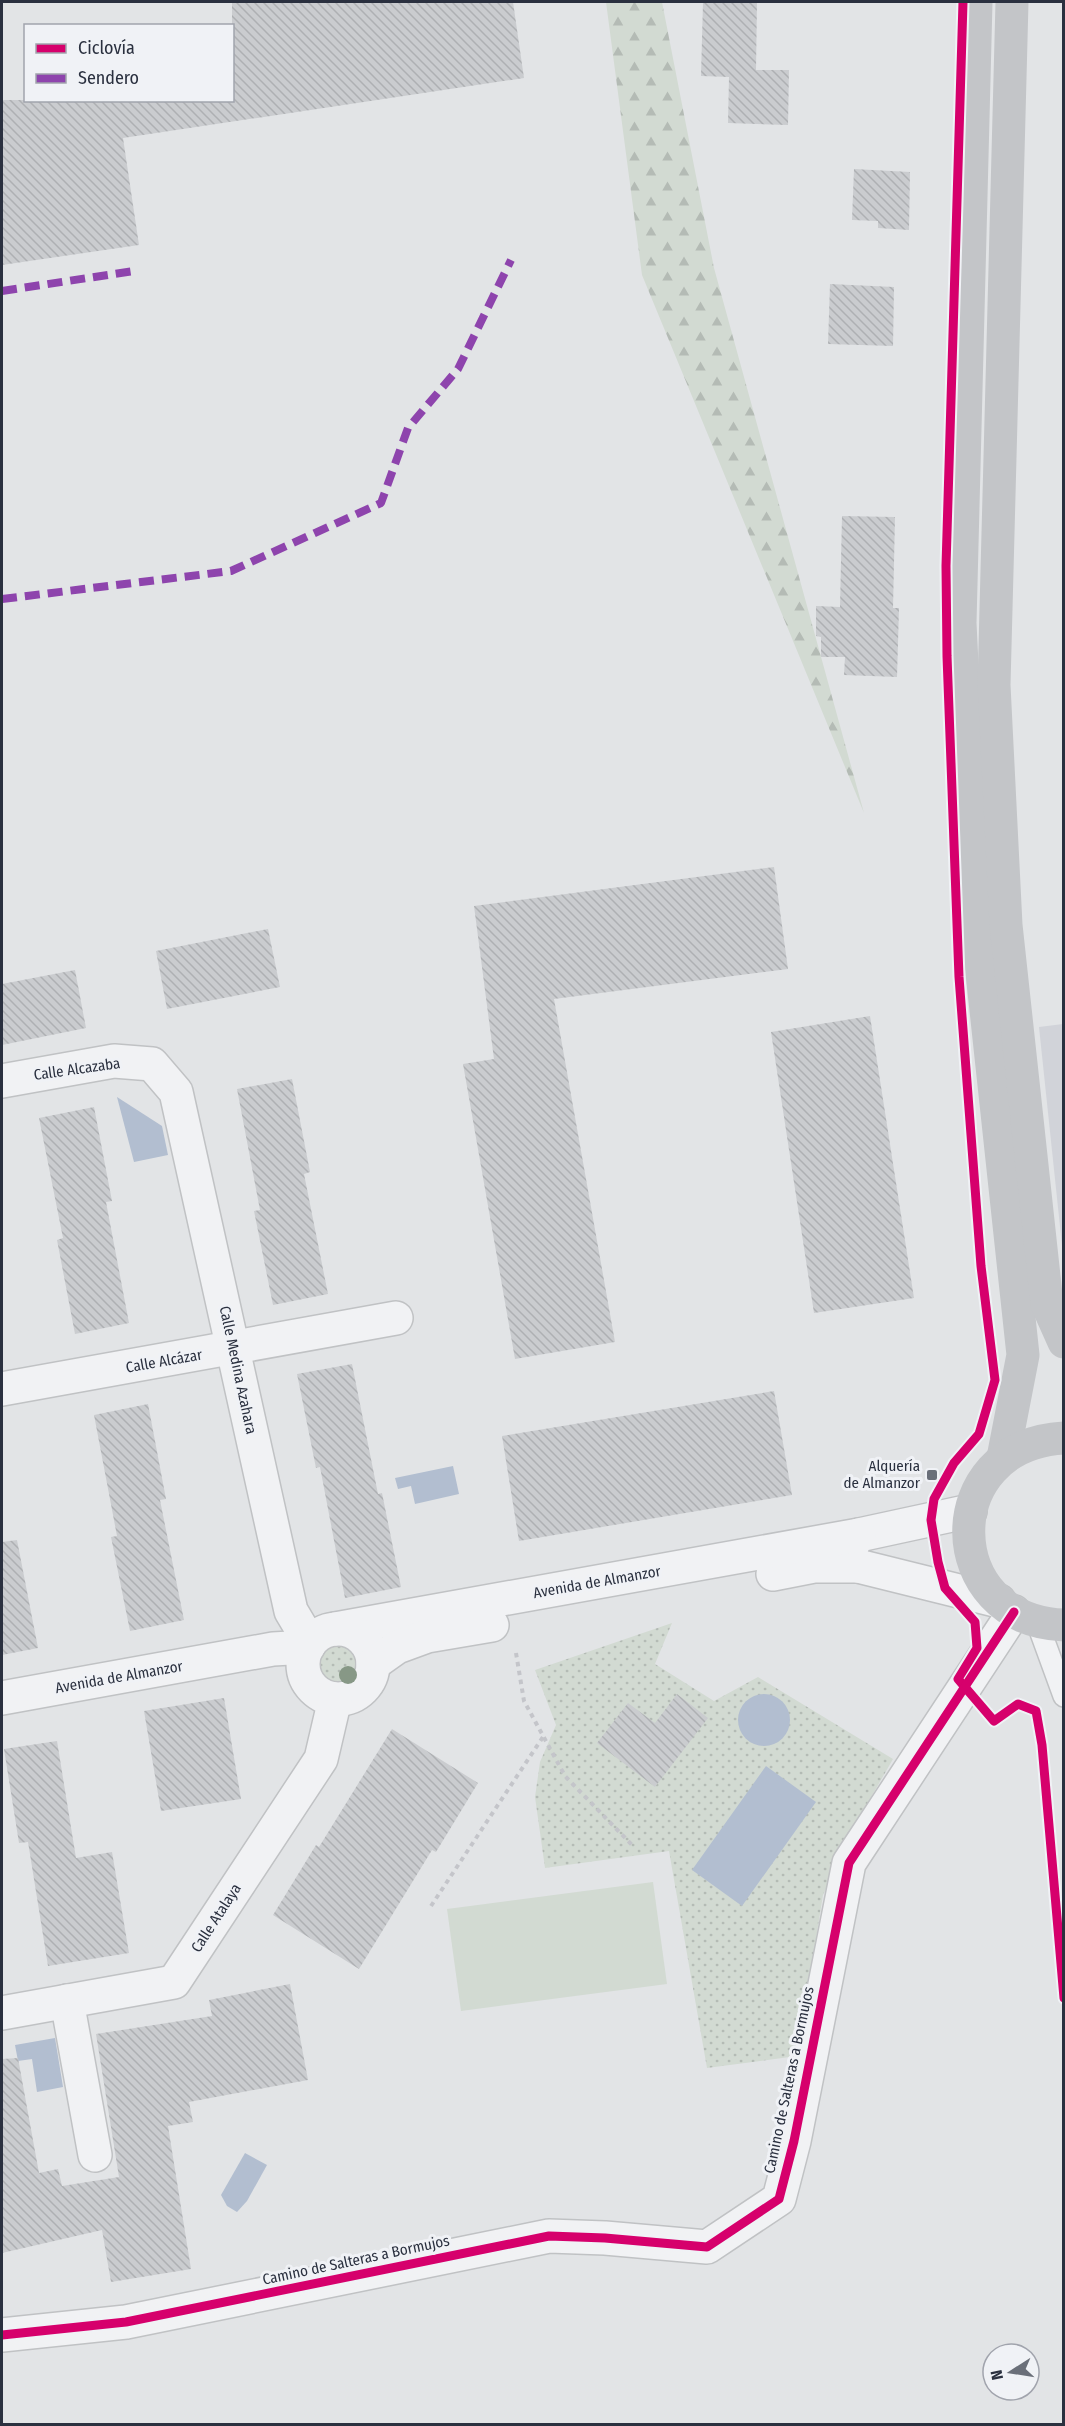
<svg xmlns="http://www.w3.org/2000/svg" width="1065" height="2426" font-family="'Fira Sans Condensed',sans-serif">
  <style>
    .built { fill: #d1d3d9 }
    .grass { fill: url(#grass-dots) }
    .forest { fill: url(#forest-firs) }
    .park { fill: #d2dad2 }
    .water { fill: #b2bed0 }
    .building { fill: url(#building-back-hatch) }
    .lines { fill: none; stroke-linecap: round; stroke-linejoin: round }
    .service-casing { stroke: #c0c2c4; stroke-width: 24 }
    .minor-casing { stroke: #c0c2c4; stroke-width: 36 }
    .path { stroke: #c4c5ca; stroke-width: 4; stroke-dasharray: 4.5 4.5; stroke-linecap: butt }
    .service { stroke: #f1f2f4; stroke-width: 21 }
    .minor { stroke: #f1f2f4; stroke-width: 33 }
    .secondary { stroke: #c3c5c8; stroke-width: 33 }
    .quiet { stroke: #8e44ad; stroke-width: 8; stroke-dasharray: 15 8; stroke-linecap: butt }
    .cycleway-casing { stroke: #f0f2f6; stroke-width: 13 }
    .cycleway { stroke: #d6006c; stroke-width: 9 }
    .tree { fill: #879886 }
    .poi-dot { fill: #6a6f79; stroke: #f0f2f6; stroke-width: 2 }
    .labels { text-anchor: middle; stroke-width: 6; stroke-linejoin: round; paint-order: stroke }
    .street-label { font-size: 15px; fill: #2a303f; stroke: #f0f2f6 }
    .poi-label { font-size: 15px; fill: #2a303f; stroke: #f0f2f6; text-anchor: end }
  </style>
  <defs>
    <pattern id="grass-dots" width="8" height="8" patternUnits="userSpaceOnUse" patternTransform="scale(1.5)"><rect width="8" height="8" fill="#d2dad2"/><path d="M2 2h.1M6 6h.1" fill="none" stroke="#b4bbb5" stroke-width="1.8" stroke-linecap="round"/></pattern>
    <pattern id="forest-firs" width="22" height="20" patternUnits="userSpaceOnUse" patternTransform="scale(1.5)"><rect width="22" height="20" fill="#d2dad2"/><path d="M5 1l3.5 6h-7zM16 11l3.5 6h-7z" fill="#b4bbb5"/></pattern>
    <pattern id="building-back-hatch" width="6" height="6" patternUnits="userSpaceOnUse" patternTransform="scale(1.5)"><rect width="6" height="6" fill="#cacccf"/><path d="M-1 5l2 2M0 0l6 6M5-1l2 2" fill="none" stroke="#aeb0b3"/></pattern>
  </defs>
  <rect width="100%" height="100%" fill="#e2e4e6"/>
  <path class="built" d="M 1063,1024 L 1064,1024 L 1063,1255 L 1039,1027 Z"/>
  <g class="grass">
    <path d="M 672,1623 L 655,1664 L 714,1701 L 758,1677 L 893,1759 L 862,1813 L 823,1895 L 797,2056 L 707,2068 L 669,1851 L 545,1868 L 535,1797 L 540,1762 L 556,1725 L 535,1670 Z"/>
    <path d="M 323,1641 L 355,1642 C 363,1650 365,1656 364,1667 C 361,1703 304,1691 313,1658 C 314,1652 319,1646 323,1641 Z"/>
  </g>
  <path class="forest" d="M 606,2 L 662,2 L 714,268 L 864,813 L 642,275 Z"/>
  <path class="park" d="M 653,1882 L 667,1984 L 461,2011 L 447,1909 Z"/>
  <g class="water">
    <path d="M 117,1097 L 162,1126 L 168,1155 L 134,1162 Z"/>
    <path d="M 453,1466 L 459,1494 L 415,1504 L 411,1486 L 398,1489 L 395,1478 Z"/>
    <circle cx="764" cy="1720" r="26"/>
    <path d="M 766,1766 L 816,1802 L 742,1906 L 692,1870 Z"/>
    <path d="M 55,2038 L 63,2087 L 37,2092 L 32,2059 L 18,2061 L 15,2045 Z"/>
    <path d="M 245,2153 L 267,2165 L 247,2201 L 237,2212 L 227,2206 L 221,2195 Z"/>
  </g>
  <g class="building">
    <path d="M 232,2 L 513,2 L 524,78 L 123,138 L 139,245 L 2,265 L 2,100 L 232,100 Z"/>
    <path d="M 703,2 L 757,2 L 756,70 L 789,70 L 788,125 L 728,123 L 729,77 L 701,76 Z"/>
    <path d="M 854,169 L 910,172 L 909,230 L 878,228 L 878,221 L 852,220 Z"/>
    <path d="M 830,284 L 894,287 L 893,346 L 828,344 Z"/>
    <path d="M 842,516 L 895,517 L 893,608 L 899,608 L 897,677 L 844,675 L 845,657 L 821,657 L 821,637 L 816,636 L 816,606 L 840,607 Z"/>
    <path d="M 774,867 L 788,969 L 554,999 L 615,1342 L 515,1359 L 463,1064 L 494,1059 L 474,906 Z"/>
    <path d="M 268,929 L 280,987 L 167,1009 L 156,951 Z"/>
    <path d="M 75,970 L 86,1028 L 2,1045 L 2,984 Z"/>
    <path d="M 870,1016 L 914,1298 L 814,1313 L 771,1032 Z"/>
    <path d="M 292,1079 L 310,1172 L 304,1174 L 328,1294 L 273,1305 L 254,1211 L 260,1210 L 237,1089 Z"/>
    <path d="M 94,1107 L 112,1201 L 106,1202 L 129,1323 L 75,1334 L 57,1240 L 63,1238 L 39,1118 Z"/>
    <path d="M 352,1364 L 378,1494 L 382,1493 L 401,1587 L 345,1598 L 320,1467 L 316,1468 L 297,1374 Z"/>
    <path d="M 774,1391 L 792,1495 L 519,1541 L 502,1436 Z"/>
    <path d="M 148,1404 L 166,1499 L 160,1500 L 184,1620 L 130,1631 L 111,1537 L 117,1536 L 94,1415 Z"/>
    <path d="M 17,1540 L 38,1648 L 2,1655 L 2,1542 Z"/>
    <path d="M 677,1694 L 708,1718 L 655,1787 L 597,1743 L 628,1703 L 655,1723 Z"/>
    <path d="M 224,1698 L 241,1799 L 161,1811 L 144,1711 Z"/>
    <path d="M 392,1729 L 478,1783 L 436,1852 L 432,1850 L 359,1969 L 273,1915 L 316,1845 L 319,1847 Z"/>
    <path d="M 57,1741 L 76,1858 L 112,1852 L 129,1953 L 48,1966 L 28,1842 L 19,1843 L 4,1749 Z"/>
    <path d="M 290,1984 L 308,2080 L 189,2102 L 193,2122 L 168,2126 L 191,2269 L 111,2282 L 102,2230 L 2,2253 L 2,2059 L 18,2058 L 39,2173 L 58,2169 L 62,2186 L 119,2177 L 96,2034 L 212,2016 L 209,2000 Z"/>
  </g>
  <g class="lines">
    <g class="service-casing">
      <path id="service" d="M 1037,1622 L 1064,1696"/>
    </g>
    <g class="minor-casing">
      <g id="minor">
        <path d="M 2,1081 L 114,1061 L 152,1064 L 176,1092 L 291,1611 L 310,1643"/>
        <path d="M 2,1389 L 396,1318"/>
        <path d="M 970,1511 L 859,1535 L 848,1551 L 858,1566 L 999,1601"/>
        <path d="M 773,1574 L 814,1566 L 858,1566"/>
        <path d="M 335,1629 L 859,1535"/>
        <circle cx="338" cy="1664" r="35"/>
        <path d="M 373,1664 L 397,1647 L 427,1636 L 492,1625"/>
        <path d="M 2,1698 L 273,1649 L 308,1647"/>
        <path d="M 67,2001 L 95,2155"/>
        <path d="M 2,2013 L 174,1982 L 321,1759 L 335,1699"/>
        <path d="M 2,2335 L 126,2322 L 549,2236 L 605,2238 L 707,2247 L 779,2199 L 794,2141 L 849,1863 L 1014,1612"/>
      </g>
    </g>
    <g class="path">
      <path d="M 516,1653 L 524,1701 L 565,1776 L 632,1845"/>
      <path d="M 431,1906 L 543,1737"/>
    </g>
    <use href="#service" class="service"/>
    <use href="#minor" class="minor"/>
    <g class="secondary">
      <path d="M 976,2 L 960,623 L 973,889 L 1023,1355 L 1003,1458"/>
      <path d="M 1012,2 L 994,685 L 1006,925 L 1047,1304 L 1064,1342"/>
      <path d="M 1064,1438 C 935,1445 939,1621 1064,1625"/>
    </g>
    <g class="quiet">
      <path d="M 2,291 L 134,271"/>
      <path d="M 2,599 L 231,571 L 381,503 L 408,428 L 458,369 L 511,260"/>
    </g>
    <g class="cycleway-casing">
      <g id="cycleway">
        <path d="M 963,2 L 946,566 L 947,656 L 959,977 L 981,1266 L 995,1380 L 979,1434 L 954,1463 L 934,1499 L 931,1520 L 938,1562 L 945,1588 L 975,1622 L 977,1648 L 958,1679 L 994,1721 L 1018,1704 L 1036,1711 L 1042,1745 L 1064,1998"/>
        <path d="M 2,2335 L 126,2322 L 549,2236 L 605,2238 L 707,2247 L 779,2199 L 794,2141 L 849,1863 L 1014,1612"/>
      </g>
    </g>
    <use href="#cycleway" class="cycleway"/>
  </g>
  <circle class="tree" cx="348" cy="1675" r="9"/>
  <rect class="poi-dot" x="926" y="1469" width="12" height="12" rx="3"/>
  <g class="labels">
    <g class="street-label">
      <text transform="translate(77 1069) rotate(-8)" y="5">Calle Alcazaba</text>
      <text transform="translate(164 1361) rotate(-10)" y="5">Calle Alcázar</text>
      <text transform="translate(238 1370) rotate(78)" y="5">Calle Medina Azahara</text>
      <text transform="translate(597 1582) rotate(-10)" y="5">Avenida de Almanzor</text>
      <text transform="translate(119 1677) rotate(-10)" y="5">Avenida de Almanzor</text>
      <text transform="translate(216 1918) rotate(-57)" y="5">Calle Atalaya</text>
      <text transform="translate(789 2080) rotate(-78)" y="5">Camino de Salteras a Bormujos</text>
      <text transform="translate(356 2260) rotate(-12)" y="5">Camino de Salteras a Bormujos</text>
    </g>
    <g class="poi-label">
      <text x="920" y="1471">Alquería<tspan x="920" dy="17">de Almanzor</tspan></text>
    </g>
  </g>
  <rect width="1065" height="2426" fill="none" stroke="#2a303f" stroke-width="6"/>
  <rect x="24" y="24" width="210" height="78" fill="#f0f2f6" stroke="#a1a4ad" stroke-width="1.5"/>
  <rect x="36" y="44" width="30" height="9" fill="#d6006c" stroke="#a1a4ad" stroke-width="1.5"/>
  <text x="78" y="54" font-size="18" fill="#2a303f">Ciclovía</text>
  <rect x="36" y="74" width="30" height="9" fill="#8e44ad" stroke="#a1a4ad" stroke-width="1.5"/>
  <text x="78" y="84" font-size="18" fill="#2a303f">Sendero</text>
  <g transform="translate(1011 2372) rotate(258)"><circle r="28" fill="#f0f2f6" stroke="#a1a4ad" stroke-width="1.5"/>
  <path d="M0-4.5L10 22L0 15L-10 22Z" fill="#6a6f79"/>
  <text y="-9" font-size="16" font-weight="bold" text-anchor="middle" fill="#2a303f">N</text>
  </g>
</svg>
